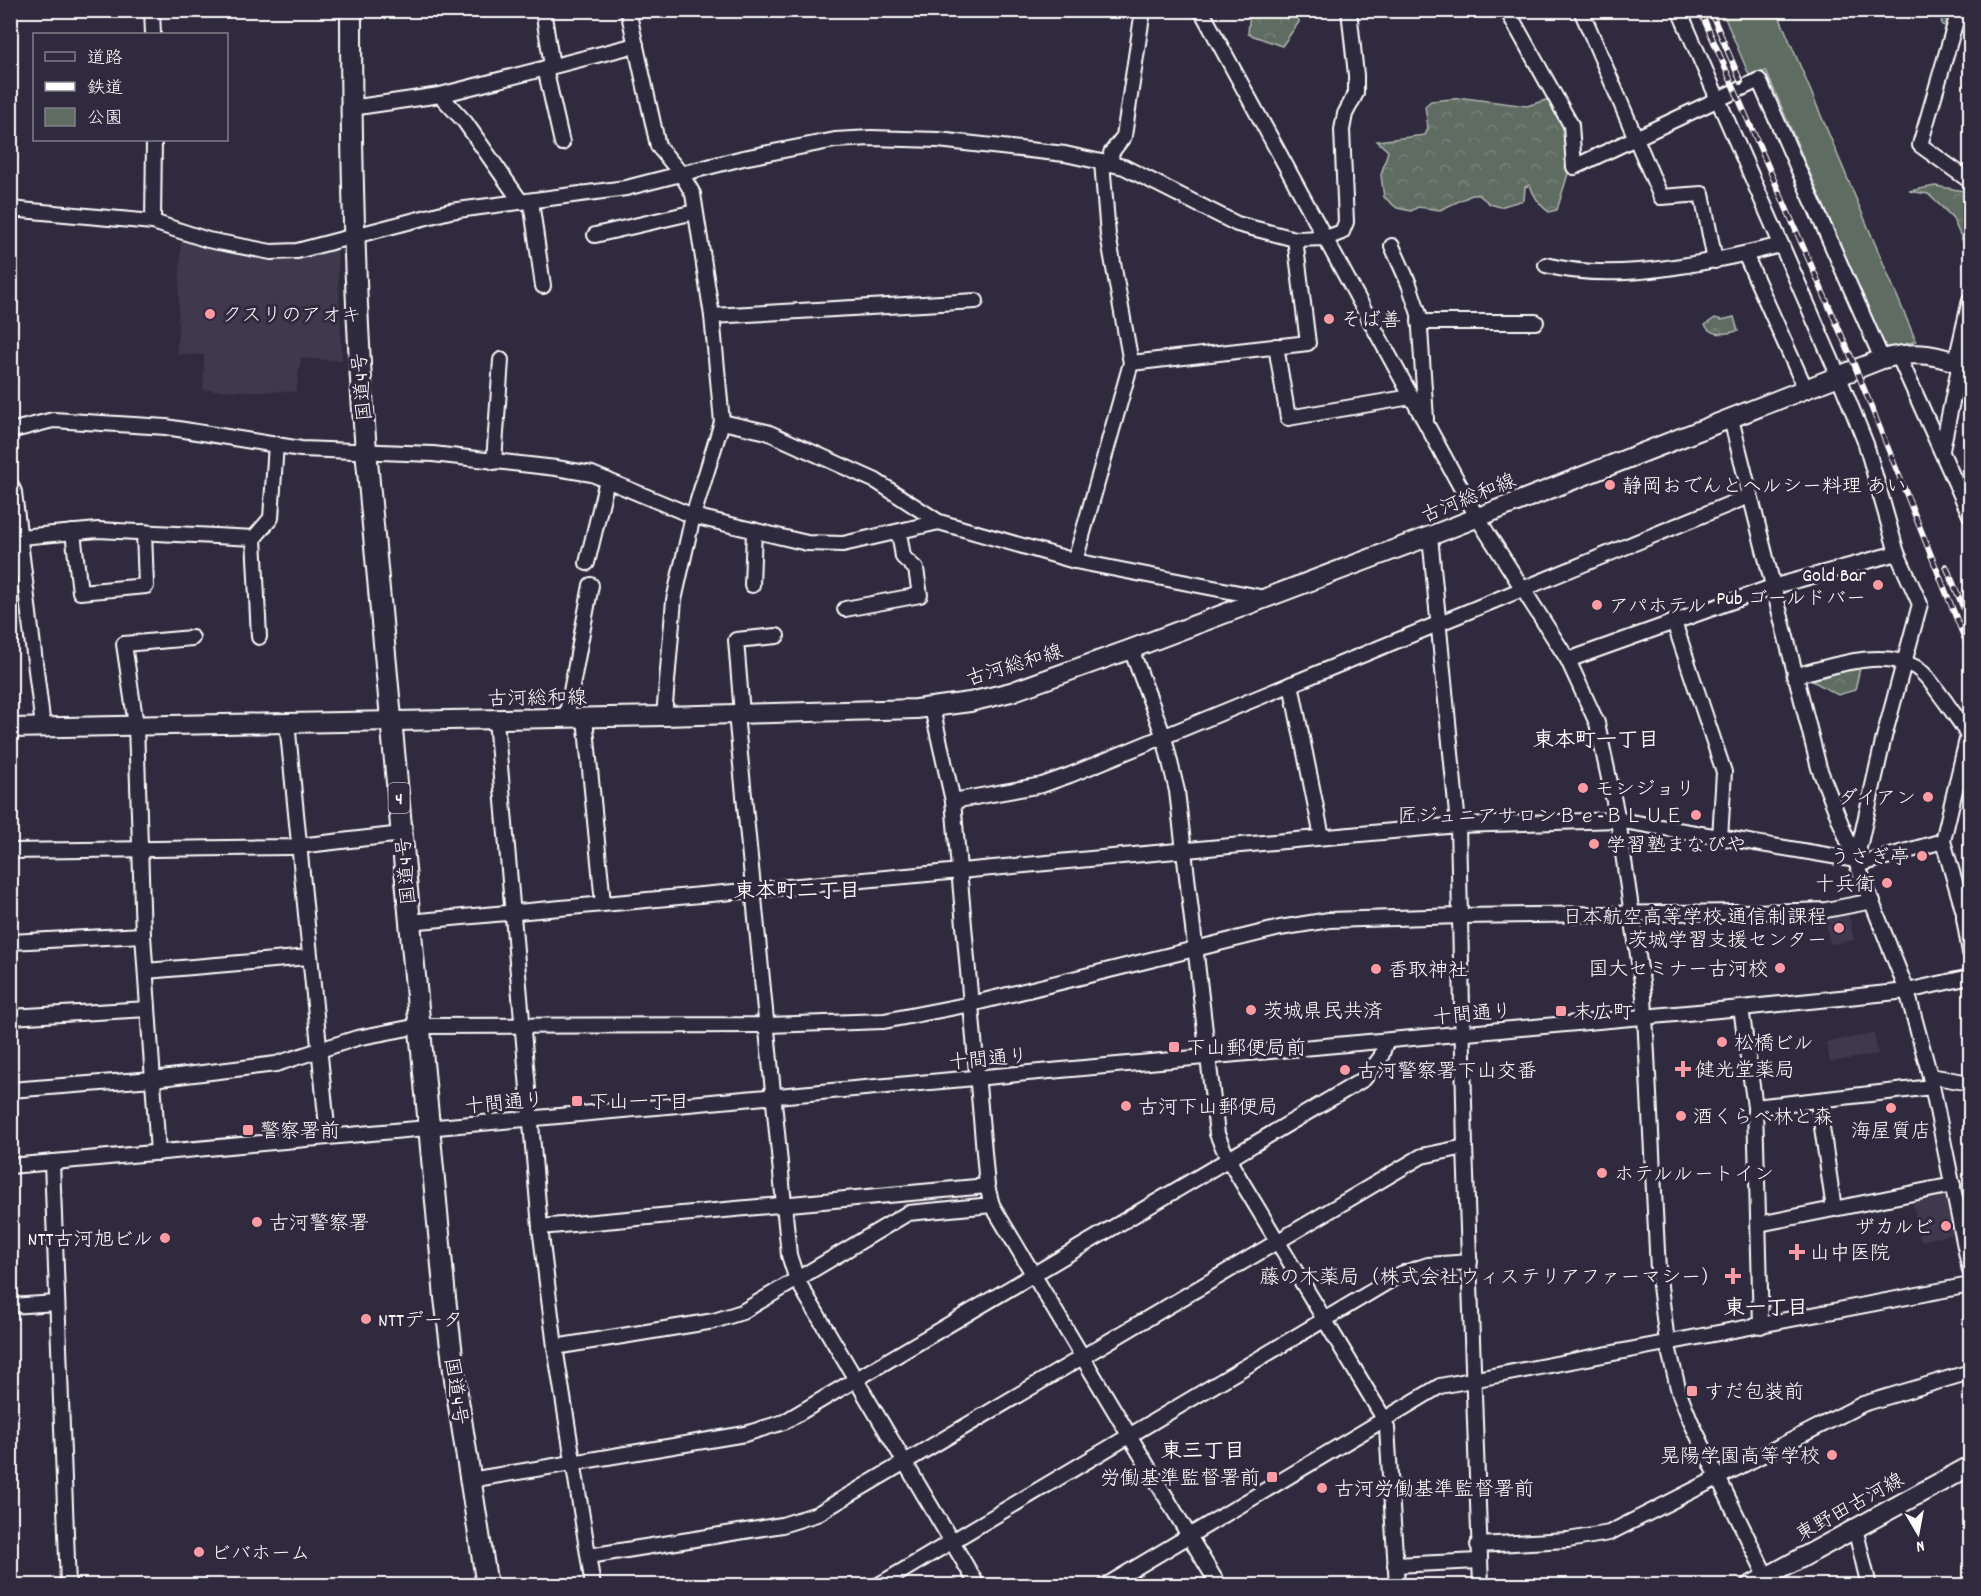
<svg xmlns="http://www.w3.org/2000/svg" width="1981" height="1596" font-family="Dekko,'Klee One',sans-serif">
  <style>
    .built { fill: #3f384e }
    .green { fill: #5f6c62; stroke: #afb6b0; stroke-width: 1.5 }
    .forest { fill: url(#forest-crowns); stroke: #afb6b0; stroke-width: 1.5 }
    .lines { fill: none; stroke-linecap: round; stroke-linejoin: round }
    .minor-casing { stroke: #fff; stroke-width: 18 }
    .major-casing { stroke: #fff; stroke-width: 22 }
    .highway-casing { stroke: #fff; stroke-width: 24 }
    .minor { stroke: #2f2a3d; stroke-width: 14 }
    .major { stroke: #2f2a3d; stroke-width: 18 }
    .highway { stroke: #2f2a3d; stroke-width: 20 }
    .rail-casing { stroke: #fff; stroke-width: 6 }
    .rail { stroke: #2f2a3d; stroke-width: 4; stroke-dasharray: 11; stroke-linecap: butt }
    .poi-dot { fill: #ff9aa2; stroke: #2f2a3d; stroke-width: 2 }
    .labels { text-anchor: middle; stroke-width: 6; stroke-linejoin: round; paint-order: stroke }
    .shield { fill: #2f2a3d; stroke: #c1bfc5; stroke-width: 1.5 }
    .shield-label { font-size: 18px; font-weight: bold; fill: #fff }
    .poi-label { font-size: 20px; fill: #fff; stroke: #2f2a3d; text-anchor: start }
    .street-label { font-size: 20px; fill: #fff; stroke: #2f2a3d }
    .neighbourhood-label { font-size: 21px; font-weight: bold; fill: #fff; stroke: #2f2a3d }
  </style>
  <defs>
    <pattern id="forest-crowns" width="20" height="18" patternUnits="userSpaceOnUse" patternTransform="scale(1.5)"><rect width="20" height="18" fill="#5f6c62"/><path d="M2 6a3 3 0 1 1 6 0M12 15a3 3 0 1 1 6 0" fill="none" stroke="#77827a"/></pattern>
  </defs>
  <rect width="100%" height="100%" fill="#2f2a3d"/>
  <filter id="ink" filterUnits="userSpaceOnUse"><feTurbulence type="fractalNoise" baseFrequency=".0167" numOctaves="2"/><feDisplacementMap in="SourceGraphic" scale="12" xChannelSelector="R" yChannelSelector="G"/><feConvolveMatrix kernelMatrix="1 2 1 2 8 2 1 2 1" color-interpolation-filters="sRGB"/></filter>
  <g filter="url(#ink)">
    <g class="built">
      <path d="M 181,235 L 225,251 L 266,257 L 337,245 L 342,361 L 301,358 L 296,392 L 203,390 L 204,355 L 177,354 Z"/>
      <path d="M 1848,912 L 1854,940 L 1830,944 L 1825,917 Z"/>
      <path d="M 1874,1034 L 1878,1054 L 1830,1062 L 1826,1042 Z"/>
      <path d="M 1951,1189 L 1959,1233 L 1920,1241 L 1912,1197 Z"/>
    </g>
    <path class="green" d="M 1722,11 L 1777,11 L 1916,341 L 1886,350 L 1766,71 L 1750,77 Z"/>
    <g class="forest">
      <path d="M 1940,10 L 1970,11 L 1970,34 L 1942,25 Z"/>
      <path d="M 1250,11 L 1298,11 L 1299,22 L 1282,46 L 1248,34 Z"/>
      <path d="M 1464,98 L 1527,106 L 1549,99 L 1565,122 L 1570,167 L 1557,210 L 1549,212 C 1540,206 1533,195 1530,185 L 1525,187 L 1524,200 L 1500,207 L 1490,204 L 1479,195 L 1472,195 L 1440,210 L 1418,207 L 1411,211 L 1397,208 L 1384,197 L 1381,175 L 1388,151 L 1377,141 L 1425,135 L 1428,128 L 1425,106 L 1431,101 Z"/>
      <path d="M 1935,186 L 1970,192 L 1969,255 L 1952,217 L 1928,194 L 1909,191 Z"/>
      <path d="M 1734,317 L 1738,331 C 1726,333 1712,338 1705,325 L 1715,318 L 1722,320 Z"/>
      <path d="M 1861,664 L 1855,690 L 1838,695 L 1807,678 Z"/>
    </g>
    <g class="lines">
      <g class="minor-casing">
        <g id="minor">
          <path d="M 152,10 L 153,34"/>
          <path d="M 543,10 L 552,66"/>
          <path d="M 628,10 L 658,146 L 682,175 L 693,194 L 712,316 L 722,422 L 693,516 L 674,600 L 664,716"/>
          <path d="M 1201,10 L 1477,517 L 1568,660 L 1597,723 L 1618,820 L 1644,996 L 1658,1270 L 1667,1342 L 1679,1392 L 1691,1422 L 1771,1586"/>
          <path d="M 1507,10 L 1571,125 L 1574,167 L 1759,80 L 1882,359"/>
          <path d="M 1581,10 L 1661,197 L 1702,194 L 1715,261"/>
          <path d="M 1679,10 L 1839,377 L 1866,444 L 1897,553 L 1920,604 L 1884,737 L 1856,861"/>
          <path d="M 1959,10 L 1920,145 L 1970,181"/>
          <path d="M 545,68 L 562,143"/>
          <path d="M 440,95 L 465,122 L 521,202"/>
          <path d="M 351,108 L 440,95 L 636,45"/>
          <path d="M 1112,164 L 1111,153 L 1124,136 L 1143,10"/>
          <path d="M 531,201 L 543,286"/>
          <path d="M 10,209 L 153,222 L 208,240 L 271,252 L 297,251 L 450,211 L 626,188 L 743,158 L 835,140 L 871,138 L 938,140 L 1065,154 L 1124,167 L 1237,224 L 1295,239 L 1326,238 L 1342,232 L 1346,222 L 1342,130 L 1345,114 L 1356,93 L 1356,75 L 1349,10"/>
          <path d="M 153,222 L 154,140"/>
          <path d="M 595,235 L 695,212"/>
          <path d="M 1392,246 L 1409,284 L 1419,314 L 1426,419"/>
          <path d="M 1745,254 L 1806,390"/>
          <path d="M 1546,265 C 1614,284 1713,262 1781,245"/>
          <path d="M 712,316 L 976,301"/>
          <path d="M 1419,322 L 1536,322"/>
          <path d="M 1276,346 L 1288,418 L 1411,397"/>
          <path d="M 1898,355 L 1970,515"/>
          <path d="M 1956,361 L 1970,300"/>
          <path d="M 1131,363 L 1308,343 L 1295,239"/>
          <path d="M 1731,419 L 1819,768 L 1907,991 L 1930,1076 L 1970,1271"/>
          <path d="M 722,422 L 767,432 L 876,481 L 939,522 L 1075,561 L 1265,598"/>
          <path d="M 10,431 L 53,420 L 166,427 L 301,449 L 433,454 L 556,468 L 592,474 L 693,516 L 807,543 L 843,544 L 939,522"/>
          <path d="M 1942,450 L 1960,363"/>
          <path d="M 494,462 L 501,360"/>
          <path d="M 10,483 L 14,492 L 43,727"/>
          <path d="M 73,532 L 80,592 L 146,586 L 144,532"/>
          <path d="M 1430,536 L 1458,825 L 1465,1147 L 1481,1586"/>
          <path d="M 20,537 L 98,530 L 254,538 L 271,518 L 276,444"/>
          <path d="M 254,538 L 259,637"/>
          <path d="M 1075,561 L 1131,363 L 1108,235 L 1102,162"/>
          <path d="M 587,563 L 607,480"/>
          <path d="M 752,585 L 754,530"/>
          <path d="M 845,609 L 920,595 L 916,569 L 903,557 L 899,532"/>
          <path d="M 1674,622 L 1724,772 L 1720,838"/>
          <path d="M 1131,649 L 1164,737 L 1177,791 L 1217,1134 L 1228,1159 L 1383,1417 L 1387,1428 L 1397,1586"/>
          <path d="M 1568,660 L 1772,587 L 1897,553"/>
          <path d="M 1794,676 C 1829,667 1881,648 1915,667 C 1926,673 1937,691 1945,701 C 1954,715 1967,728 1970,744"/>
          <path d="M 1291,684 L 1322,837"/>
          <path d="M 932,708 L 953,801 L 987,1186 L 992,1205 L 1219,1586"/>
          <path d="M 736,714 L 789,1255 L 797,1280 L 978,1586"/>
          <path d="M 742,714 L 736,640 L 777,636"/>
          <path d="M 566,718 L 591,585"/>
          <path d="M 585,718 L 603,903"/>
          <path d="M 496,720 L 540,1227 L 555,1347 L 593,1586"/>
          <path d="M 287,722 L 328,1137"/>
          <path d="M 953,801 L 1042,785 L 1070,775 L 1749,496"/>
          <path d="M 10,851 L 290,847 L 402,834"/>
          <path d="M 1970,909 L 1964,913 L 1964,918 L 1970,953"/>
          <path d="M 1964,913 L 1943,841 L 1968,735"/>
          <path d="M 409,922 L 1458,825 L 1618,820 L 1868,862 L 1943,841"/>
          <path d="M 10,942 L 143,935"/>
          <path d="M 146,971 L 309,957"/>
          <path d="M 1741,1008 L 1755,1107 L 1761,1326"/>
          <path d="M 10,1017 L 148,1009"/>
          <path d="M 1930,1076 L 1970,1083"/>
          <path d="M 10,1090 L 153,1079 L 276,1064 L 357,1038 L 419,1026 L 767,1025 L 884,1021 L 971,1004 L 1280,928 L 1329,920 L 1461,916 L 1797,911 L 1826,910 L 1873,901"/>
          <path d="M 1818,1100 L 1834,1209"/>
          <path d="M 1755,1107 L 1932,1087"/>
          <path d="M 158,1153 L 143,935 L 136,725 L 124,644 L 192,638"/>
          <path d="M 52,1162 L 68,1586"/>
          <path d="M 10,1166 L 1741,1008 L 1907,991 L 1970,977"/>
          <path d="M 1759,1224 L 1953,1185"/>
          <path d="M 540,1227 L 987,1186"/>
          <path d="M 10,1306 L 57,1303"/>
          <path d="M 555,1347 L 714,1321 L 742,1312 L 908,1213 L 992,1205"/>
          <path d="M 470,1480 L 745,1434 L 784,1422 L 1364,1079 L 1381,1057 L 1386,1041"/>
          <path d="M 1855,1528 L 1869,1586"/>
          <path d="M 1478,1545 L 1568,1540 L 1609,1533 L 1863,1404 L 1970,1372"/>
          <path d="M 589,1556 L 782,1525 L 817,1514 L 1422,1156 L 1465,1147"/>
          <path d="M 1395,1565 L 1479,1561"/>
          <path d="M 877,1586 L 1401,1274 L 1428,1265 L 1470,1262"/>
          <path d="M 1105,1586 L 1440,1386 L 1970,1285"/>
        </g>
      </g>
      <g class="major-casing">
        <g id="major">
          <path d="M 10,728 L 664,716 L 916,709 L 970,702 L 1011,692 L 1131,649 L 1430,536 L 1882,359 C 1917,350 1938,354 1970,368"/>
          <path d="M 1750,1586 L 1970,1466"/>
        </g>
      </g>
      <g class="highway-casing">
        <path id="highway" d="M 351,10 C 351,159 354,302 366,450 L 445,1298 L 456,1387 L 487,1586"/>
      </g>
      <use href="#minor" class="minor"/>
      <use href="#major" class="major"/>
      <use href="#highway" class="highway"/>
      <g class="rail-casing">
        <g id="rail">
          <path d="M 1700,10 L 1852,359 L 1970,652"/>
          <path d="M 1710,10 L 1741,82"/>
          <path d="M 1946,566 L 1970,624"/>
        </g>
      </g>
      <use href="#rail" class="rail"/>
    </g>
  </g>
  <g class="poi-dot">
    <circle cx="210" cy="314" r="6"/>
    <circle cx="1329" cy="319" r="6"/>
    <circle cx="1610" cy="485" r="6"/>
    <circle cx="1878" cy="585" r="6"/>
    <circle cx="1597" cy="605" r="6"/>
    <circle cx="1583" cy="788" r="6"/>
    <circle cx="1928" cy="797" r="6"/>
    <circle cx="1696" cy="815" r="6"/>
    <circle cx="1594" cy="844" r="6"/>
    <circle cx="1922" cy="856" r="6"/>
    <circle cx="1887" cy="883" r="6"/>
    <circle cx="1839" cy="928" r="6"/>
    <circle cx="1780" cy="968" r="6"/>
    <circle cx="1376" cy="969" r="6"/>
    <circle cx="1251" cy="1010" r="6"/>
    <rect x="1555" y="1005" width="12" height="12" rx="3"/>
    <circle cx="1722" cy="1042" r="6"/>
    <rect x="1168" y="1041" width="12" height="12" rx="3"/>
    <path d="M1680 1060h6v6h6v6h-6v6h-6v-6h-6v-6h6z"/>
    <circle cx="1345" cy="1070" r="6"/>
    <rect x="571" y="1095" width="12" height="12" rx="3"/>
    <circle cx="1126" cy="1106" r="6"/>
    <circle cx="1891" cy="1108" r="6"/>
    <circle cx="1681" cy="1116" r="6"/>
    <rect x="242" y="1124" width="12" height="12" rx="3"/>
    <circle cx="1602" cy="1173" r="6"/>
    <circle cx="257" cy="1222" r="6"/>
    <circle cx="1946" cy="1226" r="6"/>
    <circle cx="165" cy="1238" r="6"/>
    <path d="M1794 1243h6v6h6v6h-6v6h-6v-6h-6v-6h6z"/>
    <path d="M1730 1267h6v6h6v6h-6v6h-6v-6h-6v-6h6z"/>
    <circle cx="366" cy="1319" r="6"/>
    <rect x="1686" y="1385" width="12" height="12" rx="3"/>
    <circle cx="1832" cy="1455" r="6"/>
    <rect x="1266" y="1471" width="12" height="12" rx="3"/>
    <circle cx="1322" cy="1488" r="6"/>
    <circle cx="199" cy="1552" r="6"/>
  </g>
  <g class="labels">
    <rect class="shield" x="388.5" y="783" width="21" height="30" rx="4.5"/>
    <g class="shield-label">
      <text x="399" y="804">4</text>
    </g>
    <g class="poi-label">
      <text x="222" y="321">クスリのアオキ</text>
      <text x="1341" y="326">そば善</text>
      <text x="1622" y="492">静岡おでんとヘルシー料理 あい</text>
      <text x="1866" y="581" text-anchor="end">Gold Bar<tspan x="1866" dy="23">Pub ゴールドバー</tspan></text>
      <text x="1609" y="612">アパホテル</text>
      <text x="1595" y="795">モンジョリ</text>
      <text x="1916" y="804" text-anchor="end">ダイアン</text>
      <text x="1684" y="822" text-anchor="end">匠ジュニアサロンＢｅ−ＢＬＵＥ</text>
      <text x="1606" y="851">学習塾まなびや</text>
      <text x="1910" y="863" text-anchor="end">うさぎ亭</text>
      <text x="1875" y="890" text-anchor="end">十兵衛</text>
      <text x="1827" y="923" text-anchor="end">日本航空高等学校 通信制課程<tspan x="1827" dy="23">茨城学習支援センター</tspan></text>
      <text x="1768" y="975" text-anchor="end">国大セミナー古河校</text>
      <text x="1388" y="976">香取神社</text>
      <text x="1263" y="1017">茨城県民共済</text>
      <text x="1573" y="1018">末広町</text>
      <text x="1734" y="1049">松橋ビル</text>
      <text x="1186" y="1054">下山郵便局前</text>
      <text x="1695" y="1076">健光堂薬局</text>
      <text x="1357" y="1077">古河警察署下山交番</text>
      <text x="589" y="1108">下山一丁目</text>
      <text x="1138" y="1113">古河下山郵便局</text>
      <text x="1693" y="1123">酒くらべ林と森</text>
      <text x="260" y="1137">警察署前</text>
      <text x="1891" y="1137" text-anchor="middle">海屋質店</text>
      <text x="1614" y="1180">ホテルルートイン</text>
      <text x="269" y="1229">古河警察署</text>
      <text x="1934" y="1233" text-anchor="end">ザカルビ</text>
      <text x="153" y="1245" text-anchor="end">NTT古河旭ビル</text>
      <text x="1810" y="1259">山中医院</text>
      <text x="1721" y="1283" text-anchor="end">藤の木薬局（株式会社ウィステリアファーマシー）</text>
      <text x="378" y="1326">NTTデータ</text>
      <text x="1704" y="1398">すだ包装前</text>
      <text x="1820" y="1462" text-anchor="end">晃陽学園高等学校</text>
      <text x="1260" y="1484" text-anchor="end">労働基準監督署前</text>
      <text x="1334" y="1495">古河労働基準監督署前</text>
      <text x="211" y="1559">ビバホーム</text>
    </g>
    <g class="street-label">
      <text transform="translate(361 387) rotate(-95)" y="7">国道4号</text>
      <text transform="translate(1468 497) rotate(-22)" y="7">古河総和線</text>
      <text transform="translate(1014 664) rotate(-17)" y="7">古河総和線</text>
      <text transform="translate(537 697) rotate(-1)" y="7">古河総和線</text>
      <text transform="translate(405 871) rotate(-95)" y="7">国道4号</text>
      <text transform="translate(1472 1013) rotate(-5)" y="7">十間通り</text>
      <text transform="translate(988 1058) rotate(-5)" y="7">十間通り</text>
      <text transform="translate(504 1102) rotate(-5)" y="7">十間通り</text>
      <text transform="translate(457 1391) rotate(82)" y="7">国道4号</text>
      <text transform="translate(1849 1506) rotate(-29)" y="7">東野田古河線</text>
    </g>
    <g class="neighbourhood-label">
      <text x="1596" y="746">東本町一丁目</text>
      <text x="797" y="897">東本町二丁目</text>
      <text x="1766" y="1314">東一丁目</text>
      <text x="1203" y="1457">東三丁目</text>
    </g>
  </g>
  <rect width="1981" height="1596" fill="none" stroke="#2f2a3d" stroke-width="36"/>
  <rect x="18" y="18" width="1945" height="1560" fill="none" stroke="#fff" stroke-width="2" filter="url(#ink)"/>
  <rect x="33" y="33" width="195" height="108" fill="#2f2a3d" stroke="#827f8b" stroke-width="1.5"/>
  <rect x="45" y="52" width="30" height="9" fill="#2f2a3d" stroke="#827f8b" stroke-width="1.5"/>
  <text x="87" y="63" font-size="18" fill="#ffffff">道路</text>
  <rect x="45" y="82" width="30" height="9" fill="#ffffff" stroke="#827f8b" stroke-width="1.5"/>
  <text x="87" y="93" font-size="18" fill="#ffffff">鉄道</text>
  <rect x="45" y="108" width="30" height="18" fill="#5f6c62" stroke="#827f8b" stroke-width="1.5"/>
  <text x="87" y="123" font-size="18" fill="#ffffff">公園</text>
  <g transform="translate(1918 1533) rotate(170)" stroke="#2f2a3d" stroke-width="4.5" paint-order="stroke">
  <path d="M0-4.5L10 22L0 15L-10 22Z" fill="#ffffff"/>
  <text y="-9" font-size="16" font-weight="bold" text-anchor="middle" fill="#ffffff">N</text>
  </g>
</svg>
